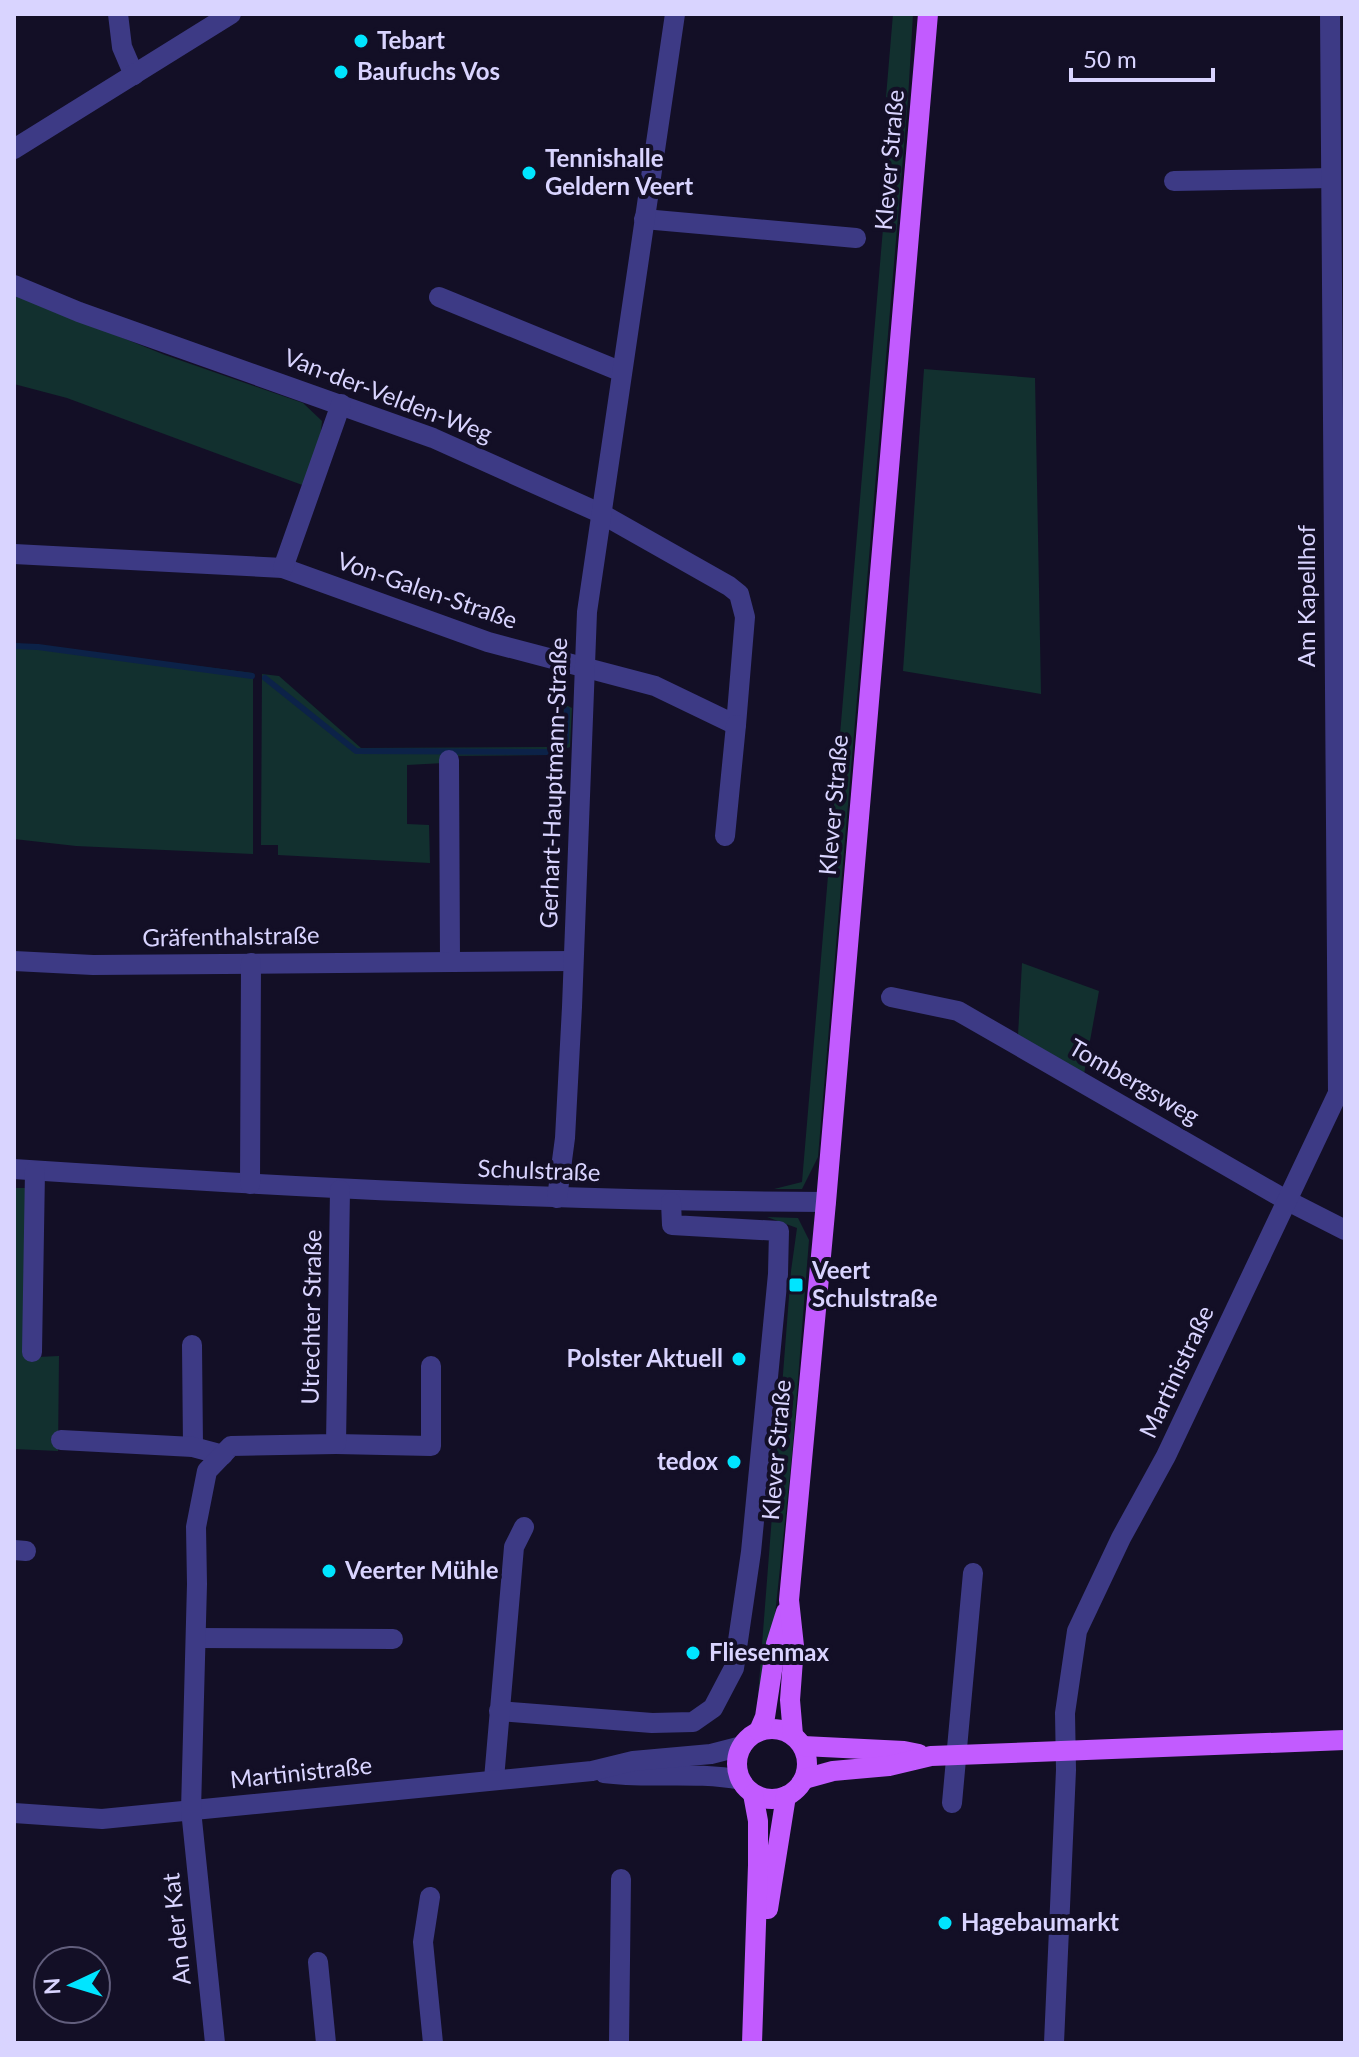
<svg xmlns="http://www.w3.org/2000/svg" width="1359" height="2057" font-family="Lato,sans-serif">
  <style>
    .green { fill: #12302f }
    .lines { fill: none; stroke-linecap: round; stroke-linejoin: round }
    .stream { stroke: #0c2248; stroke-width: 6 }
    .minor { stroke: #3d3a85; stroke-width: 20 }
    .major { stroke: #c25bff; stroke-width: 20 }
    .poi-dot { fill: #00e5ff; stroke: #130f26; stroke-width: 3 }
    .labels { text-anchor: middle; stroke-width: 8; stroke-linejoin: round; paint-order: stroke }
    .poi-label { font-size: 24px; font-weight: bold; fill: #d9d4ff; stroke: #130f26; text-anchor: start }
    .street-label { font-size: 24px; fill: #d9d4ff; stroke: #130f26 }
  </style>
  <rect width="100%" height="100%" fill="#130f26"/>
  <g class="green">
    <path d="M 893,14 L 913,14 L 908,99 L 818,1157 L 802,1189 L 774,1189 L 802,1182 L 894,99 L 886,97 Z"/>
    <path d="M 14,294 L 165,355 L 303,403 L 322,421 L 320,440 L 305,486 L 67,398 L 14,384 Z"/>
    <path d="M 924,369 L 1035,378 L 1041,694 L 903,671 Z"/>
    <path d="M 14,643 L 253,673 L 253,854 L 76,846 L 14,839 Z"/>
    <path d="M 262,674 L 279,676 L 361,748 L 551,747 L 562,742 L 564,704 L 572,708 L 570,747 L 551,755 L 445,756 L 444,763 L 407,765 L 407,824 L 429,825 L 430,863 L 278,855 L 278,845 L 261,845 Z"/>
    <path d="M 1022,963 L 1099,991 L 1084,1074 L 1018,1035 Z"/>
    <path d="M 14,1188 L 40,1188 L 37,1357 L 59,1356 L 58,1451 L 14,1449 Z"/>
    <path d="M 767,1217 L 798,1218 L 809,1240 L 792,1455 L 767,1690 L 756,1722 L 791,1271 L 797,1228 Z"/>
  </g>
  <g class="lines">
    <g class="stream">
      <path d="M 14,646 L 38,647 L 252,676"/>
      <path d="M 265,678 L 356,751 L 549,752 L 566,742 L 567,710"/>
    </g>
    <g class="minor">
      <path d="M 118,14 L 122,47 L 134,75"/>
      <path d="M 14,149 L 231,14"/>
      <path d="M 1174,181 L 1331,178"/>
      <path d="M 644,219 L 856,238"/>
      <path d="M 14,285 L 79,312 L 433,438 L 600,513 L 729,586 L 739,594 L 745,617 L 736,725 L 655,686 L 488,642 L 283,568 L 14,554"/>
      <path d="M 439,297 L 622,372"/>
      <path d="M 283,568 L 341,404"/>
      <path d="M 449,760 L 450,960"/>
      <path d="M 725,836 L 736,725"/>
      <path d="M 14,961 L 93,965 L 573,961"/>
      <path d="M 891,997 L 958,1011 L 1286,1200 L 1345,1230"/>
      <path d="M 14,1169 C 285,1187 555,1201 826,1202"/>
      <path d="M 250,1184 L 251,963"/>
      <path d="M 557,1198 L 565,1138 L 572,1007 L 587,612 L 675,14"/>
      <path d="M 192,1345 L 193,1447"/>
      <path d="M 32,1352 L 35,1171"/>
      <path d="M 61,1440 L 193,1447 L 223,1455"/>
      <path d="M 336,1444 L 431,1446 L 431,1366"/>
      <path d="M 14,1550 L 26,1551"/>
      <path d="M 196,1638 L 393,1639"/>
      <path d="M 499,1711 L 652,1723 L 693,1722 L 713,1708 L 734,1668 L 751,1552 L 778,1274 L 779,1231 L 672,1225 L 671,1202"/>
      <path d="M 604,1773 C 649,1779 695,1771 741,1780"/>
      <path d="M 494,1779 L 514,1547 L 524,1527"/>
      <path d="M 952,1803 L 973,1573"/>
      <path d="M 14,1813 L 102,1819 L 592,1771 L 633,1761 L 711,1754 L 742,1746"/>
      <path d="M 430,1897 L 423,1942 L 433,2043"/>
      <path d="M 318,1962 L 326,2043"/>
      <path d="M 215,2043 L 191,1810 L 197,1584 L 196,1527 L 207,1471 L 231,1446 L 336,1444 L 340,1190"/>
      <path d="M 619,2043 L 621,1879"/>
      <path d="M 1054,2043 L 1066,1770 L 1065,1713 L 1077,1631 L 1121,1538 L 1166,1456 L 1338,1093 L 1330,14"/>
    </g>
    <g class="major">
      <circle cx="772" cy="1764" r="35"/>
      <path d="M 759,1731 L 765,1717 L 776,1644 L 786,1612"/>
      <path d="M 793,1735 L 790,1700 L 794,1646 L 789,1600 L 826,1202 L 928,14"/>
      <path d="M 803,1746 L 904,1751 L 919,1754"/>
      <path d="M 804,1779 L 833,1771 L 889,1766 L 931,1756 L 1345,1740"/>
      <path d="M 768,1909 L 786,1796"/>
      <path d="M 752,2043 L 758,1865 L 758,1821 L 753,1794"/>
    </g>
  </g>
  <g class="poi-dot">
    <circle cx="361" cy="41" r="8"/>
    <circle cx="341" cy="72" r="8"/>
    <circle cx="529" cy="173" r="8"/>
    <rect x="788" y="1277" width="16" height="16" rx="4"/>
    <circle cx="739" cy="1359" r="8"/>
    <circle cx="734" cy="1462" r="8"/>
    <circle cx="329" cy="1571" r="8"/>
    <circle cx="693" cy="1653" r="8"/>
    <circle cx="945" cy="1923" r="8"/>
  </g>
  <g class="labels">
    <g class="poi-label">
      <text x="377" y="49">Tebart</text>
      <text x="357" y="80">Baufuchs Vos</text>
      <text x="545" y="167">Tennishalle<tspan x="545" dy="28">Geldern Veert</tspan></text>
      <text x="812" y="1279">Veert<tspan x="812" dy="28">Schulstraße</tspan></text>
      <text x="723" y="1367" text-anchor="end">Polster Aktuell</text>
      <text x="718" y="1470" text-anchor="end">tedox</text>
      <text x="345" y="1579">Veerter Mühle</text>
      <text x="709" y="1661">Fliesenmax</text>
      <text x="961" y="1931">Hagebaumarkt</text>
    </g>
    <g class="street-label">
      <text transform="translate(890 160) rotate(-85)" y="8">Klever Straße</text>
      <text transform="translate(388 396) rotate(21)" y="8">Van-der-Velden-Weg</text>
      <text transform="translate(427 591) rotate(19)" y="8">Von-Galen-Straße</text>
      <text transform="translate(1307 596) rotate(-90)" y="8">Am Kapellhof</text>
      <text transform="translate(554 783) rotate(-88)" y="8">Gerhart-Hauptmann-Straße</text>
      <text transform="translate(834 805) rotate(-85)" y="8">Klever Straße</text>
      <text transform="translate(231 937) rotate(-1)" y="8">Gräfenthalstraße</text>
      <text transform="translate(1134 1082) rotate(30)" y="8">Tombergsweg</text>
      <text transform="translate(539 1171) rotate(2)" y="8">Schulstraße</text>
      <text transform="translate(312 1317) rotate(-89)" y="8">Utrechter Straße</text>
      <text transform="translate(1177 1372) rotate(-65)" y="8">Martinistraße</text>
      <text transform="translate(777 1450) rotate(-85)" y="8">Klever Straße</text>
      <text transform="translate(301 1773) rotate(-6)" y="8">Martinistraße</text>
      <text transform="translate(177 1929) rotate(-96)" y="8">An der Kat</text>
    </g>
  </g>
  <rect width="1359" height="2057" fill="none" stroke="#d9d4ff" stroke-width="32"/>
  <g transform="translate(72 1985) rotate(266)"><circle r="38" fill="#130f26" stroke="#625e7d" stroke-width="2"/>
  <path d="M0-6L14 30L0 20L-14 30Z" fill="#00e5ff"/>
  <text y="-12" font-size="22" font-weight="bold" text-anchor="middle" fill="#d9d4ff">N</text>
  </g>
  <path d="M1071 68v12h142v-12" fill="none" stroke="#d9d4ff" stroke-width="4"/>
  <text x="1083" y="68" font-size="24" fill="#d9d4ff" stroke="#130f26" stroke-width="6" paint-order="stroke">50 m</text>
</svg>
